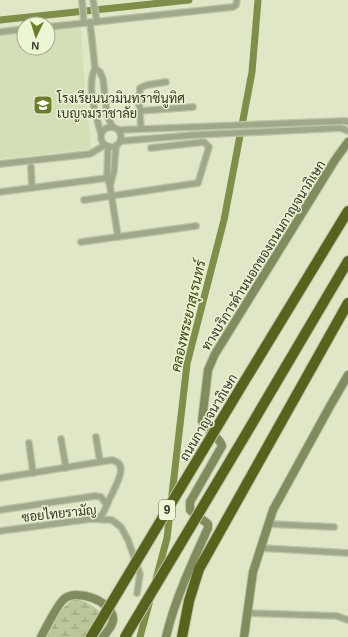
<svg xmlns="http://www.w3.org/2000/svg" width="348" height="637" font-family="Helvetica,Sarabun,sans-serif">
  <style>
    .built { fill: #d4deb7 }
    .wetland { fill: url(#wetland-marsh) }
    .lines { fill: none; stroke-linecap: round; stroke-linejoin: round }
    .canal { stroke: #7f8e49; stroke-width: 7 }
    .street-casing { stroke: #bdc4a7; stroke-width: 8 }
    .secondary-casing { stroke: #bdc4a7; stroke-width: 10 }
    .highway-casing { stroke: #bdc4a7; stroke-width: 12 }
    .street { stroke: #a0a88a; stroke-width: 5.5 }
    .secondary { stroke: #808b5e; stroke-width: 8 }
    .highway { stroke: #57631d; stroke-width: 10 }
    .highway-bridge-casing { stroke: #bdc4a7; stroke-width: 12; stroke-linecap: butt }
    .highway-bridge { stroke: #57631d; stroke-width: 10 }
    .labels { text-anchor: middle; stroke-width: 3; stroke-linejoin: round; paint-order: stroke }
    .shield { fill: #ecf5d4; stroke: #6a6f5c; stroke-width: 1 }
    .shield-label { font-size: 12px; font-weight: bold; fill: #333629 }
    .poi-label { font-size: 13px; fill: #333629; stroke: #ecf5d4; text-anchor: start }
    .street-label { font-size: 13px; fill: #333629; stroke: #ecf5d4 }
    .water-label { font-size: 14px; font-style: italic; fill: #38410c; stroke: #ecf5d4 }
  </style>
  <defs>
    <pattern id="wetland-marsh" width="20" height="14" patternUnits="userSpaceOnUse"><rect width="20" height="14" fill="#bbc699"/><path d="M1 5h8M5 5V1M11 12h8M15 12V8" fill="none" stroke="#99a27d"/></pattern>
  </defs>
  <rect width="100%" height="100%" fill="#dfe7c7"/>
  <path class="built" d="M 81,27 L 83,62 L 91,149 L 0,159 L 0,35 L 24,32 L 24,48 L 48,48 L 48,29 Z"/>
  <path class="wetland" d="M 74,599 C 90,602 96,608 108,619 L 97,637 L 47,637 C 54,624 61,606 74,599 Z"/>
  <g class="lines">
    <g class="canal">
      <path d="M 0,20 L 189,0"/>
      <path d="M 155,583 L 167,538 L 187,364 L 224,220 L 252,72 L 258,0"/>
      <path d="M 140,637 L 150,600"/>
    </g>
    <g class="street-casing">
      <g id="street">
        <path d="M 82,0 L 84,23"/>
        <path d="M 93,0 L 97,22"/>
        <path d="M 90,22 L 95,68 C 86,88 96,114 101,134"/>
        <path d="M 48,27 L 233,7 L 236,5 L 237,0"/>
        <path d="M 0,32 L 24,29"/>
        <path d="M 95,68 L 100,72 L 103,79 L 107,115 L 112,126"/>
        <path d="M 139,111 L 193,107"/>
        <circle cx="111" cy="137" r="10"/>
        <path d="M 141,128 L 139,101 L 140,88 L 147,85 L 166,82"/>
        <path d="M 119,130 L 345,121 L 348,122"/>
        <path d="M 121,141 L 194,135 L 341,128 L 348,131"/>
        <path d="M 108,146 L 107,178 L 110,186 L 118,237"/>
        <path d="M 0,164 L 90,154 L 105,145"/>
        <path d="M 31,167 L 32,188"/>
        <path d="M 110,186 L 114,171 L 116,146"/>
        <path d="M 0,192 L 107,178"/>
        <path d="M 84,200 L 198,183 L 209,147 L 204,142 L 151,148"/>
        <path d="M 81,242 L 196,226"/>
        <path d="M 96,437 L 100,462"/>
        <path d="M 61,439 L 66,468"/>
        <path d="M 29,443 L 33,473"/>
        <path d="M 0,478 L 112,460 C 129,464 117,482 113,492 C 109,499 107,506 103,513 L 101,516 L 94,519"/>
        <path d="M 0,510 L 95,496 L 101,497 L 107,505"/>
        <path d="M 269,524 L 334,527"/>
        <path d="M 0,531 L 91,519 L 112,520 L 121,527 L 128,540 L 140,574 L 137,593"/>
        <path d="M 261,548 L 348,553"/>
        <path d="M 247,613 L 337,616 L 348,620"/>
      </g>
    </g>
    <g class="secondary-casing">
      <g id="secondary">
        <path d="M 41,637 C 46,628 57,605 64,599 C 76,588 112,601 113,618 C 114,624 107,632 103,637"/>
        <path d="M 166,637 C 175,599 192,563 208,528 L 208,524 L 190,510 L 190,502 L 222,446 C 220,437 207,432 202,421 L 208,370 L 215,354 L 335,160 L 348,142"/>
        <path d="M 244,637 L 253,572 L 273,510 L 329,408 L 348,375"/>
      </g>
    </g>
    <g class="highway-casing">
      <g id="highway">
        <path d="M 244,382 L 348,211"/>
        <path d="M 246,434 L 348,261"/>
        <path d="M 182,637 L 189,601 L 199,569 L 348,303"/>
      </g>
    </g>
    <use href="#street" class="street"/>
    <use href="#secondary" class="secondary"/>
    <use href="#highway" class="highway"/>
    <g class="highway-bridge-casing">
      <g id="highway-bridge">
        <path d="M 91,637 L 244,382"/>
        <path d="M 125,637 L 246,434"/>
      </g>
    </g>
    <use href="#highway-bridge" class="highway-bridge"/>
  </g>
  <defs>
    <g id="school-square" transform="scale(1)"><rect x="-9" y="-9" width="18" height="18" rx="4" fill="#6e7d2b" stroke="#ecf5d4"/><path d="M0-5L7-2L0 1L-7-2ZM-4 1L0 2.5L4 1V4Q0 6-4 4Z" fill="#fff"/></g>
  </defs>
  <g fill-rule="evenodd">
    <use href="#school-square" x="43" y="105"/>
  </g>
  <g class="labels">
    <rect class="shield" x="159" y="500" width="16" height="20" rx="3"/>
    <g class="shield-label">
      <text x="167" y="514">9</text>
    </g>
    <g class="poi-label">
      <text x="57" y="103">โรงเรียนนวมินทราชินูทิศ<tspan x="57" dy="15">เบญจมราชาลัย</tspan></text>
    </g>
    <g class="street-label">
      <text transform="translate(263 255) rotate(-58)" y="5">ทางบริการด้านนอกของถนนกาญจนาภิเษก</text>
      <text transform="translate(208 417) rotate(-59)" y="5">ถนนกาญจนาภิเษก</text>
      <text transform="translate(59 513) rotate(-6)" y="5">ซอยไทยรามัญ</text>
    </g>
    <g class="water-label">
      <text transform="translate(188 316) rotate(-77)" y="5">คลองพระยาสุเรนทร์</text>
    </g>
  </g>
  <g transform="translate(36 36) rotate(184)"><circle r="19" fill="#ecf5d4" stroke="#a2a990"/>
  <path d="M0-3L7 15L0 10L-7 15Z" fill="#6e7d2b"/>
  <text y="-6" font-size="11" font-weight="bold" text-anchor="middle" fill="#333629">N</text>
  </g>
</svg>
